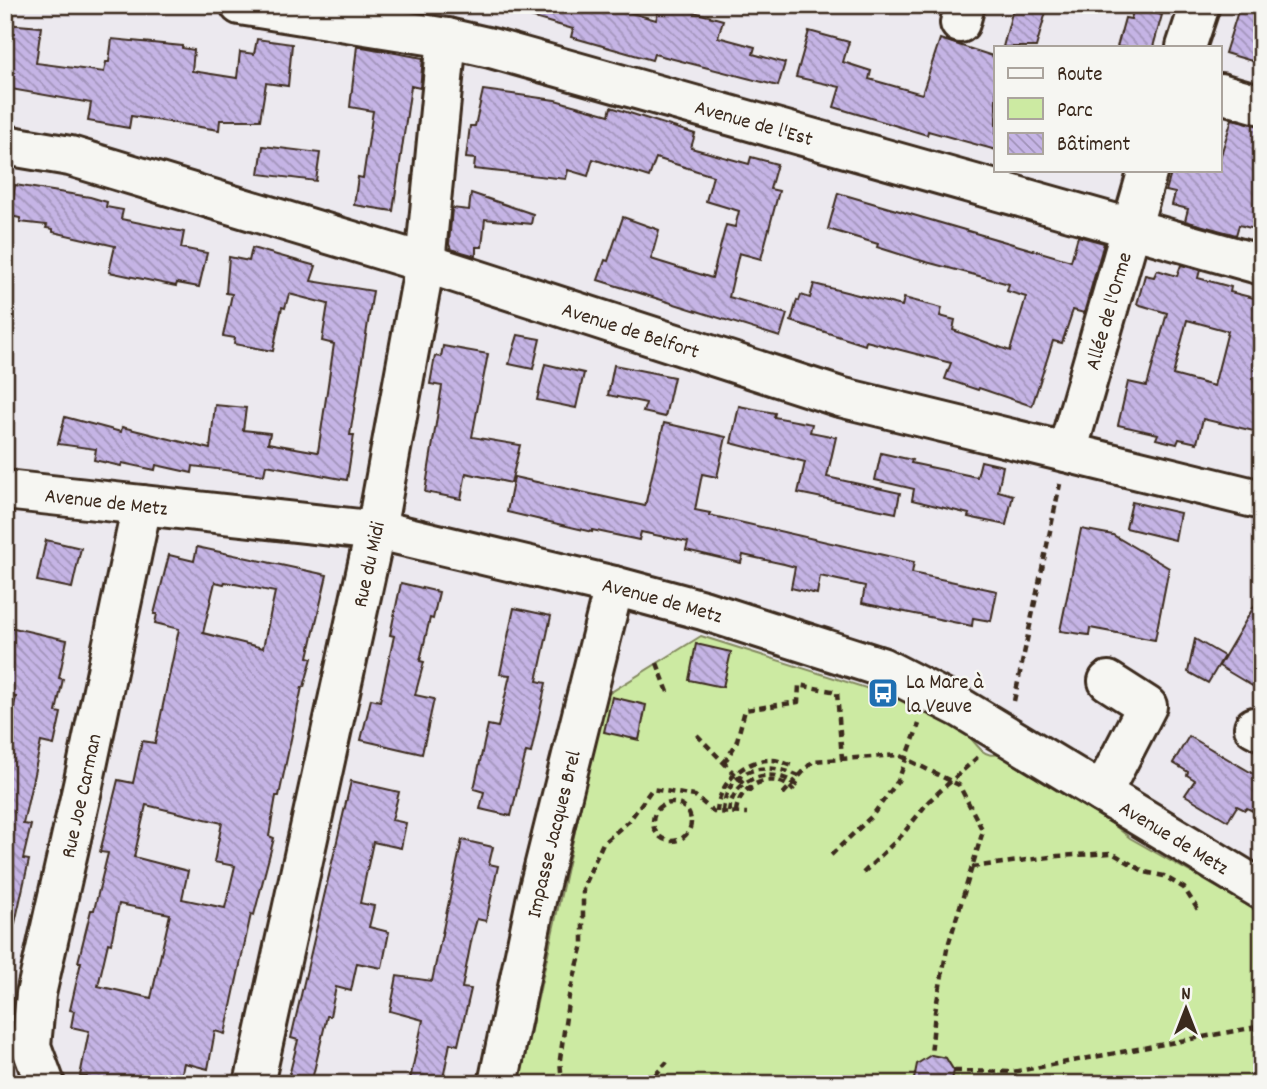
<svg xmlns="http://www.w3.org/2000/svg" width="1267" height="1089" font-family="Dekko,sans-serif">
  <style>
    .park { fill: #cceaa2; stroke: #848a60; stroke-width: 2 }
    .building { fill: url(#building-back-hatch); stroke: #3b2a1e; stroke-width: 2; fill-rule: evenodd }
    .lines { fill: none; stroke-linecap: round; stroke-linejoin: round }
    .minor-casing { stroke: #3b2a1e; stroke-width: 44 }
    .path { stroke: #3b2a1e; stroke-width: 4.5; stroke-dasharray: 7 5; stroke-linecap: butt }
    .minor { stroke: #f6f6f2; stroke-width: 38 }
    .labels { text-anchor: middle; stroke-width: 5; stroke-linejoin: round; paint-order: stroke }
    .street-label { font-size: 21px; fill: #3b2a1e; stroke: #f6f6f2 }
    .poi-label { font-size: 21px; fill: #3b2a1e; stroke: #f6f6f2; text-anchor: start }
  </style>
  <defs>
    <pattern id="building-back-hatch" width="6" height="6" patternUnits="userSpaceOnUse" patternTransform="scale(1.75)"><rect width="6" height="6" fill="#c5b4e5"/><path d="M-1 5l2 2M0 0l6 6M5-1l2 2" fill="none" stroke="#a193b9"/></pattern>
  </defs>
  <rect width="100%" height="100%" fill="#ece9ef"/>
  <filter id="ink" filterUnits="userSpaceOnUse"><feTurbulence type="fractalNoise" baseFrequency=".0143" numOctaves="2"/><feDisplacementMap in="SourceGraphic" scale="14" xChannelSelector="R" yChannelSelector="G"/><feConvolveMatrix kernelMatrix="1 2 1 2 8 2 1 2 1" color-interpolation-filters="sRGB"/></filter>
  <g filter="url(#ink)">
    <path class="park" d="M 701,636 L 939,711 C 946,717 955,723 962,729 C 988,755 979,760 1020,750 L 1130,838 L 1262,913 L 1262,1084 L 519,1084 L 605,696 Z"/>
    <g class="building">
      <path d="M 513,5 L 604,5 L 656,20 L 660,5 L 668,5 L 723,20 L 718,37 L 755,47 L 753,54 L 785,63 L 778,86 L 654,54 L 652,60 L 571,37 L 573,29 L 513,12 Z"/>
      <path d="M 1014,5 L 1048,5 L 1036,47 L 1003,47 Z"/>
      <path d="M 1240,5 L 1262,5 L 1262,64 L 1225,53 Z"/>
      <path d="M 1134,7 L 1162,15 L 1153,47 L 1117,47 L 1125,18 L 1131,19 Z"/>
      <path d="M 5,24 L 41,27 L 36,63 L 104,72 L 106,62 L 109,62 L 112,39 L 182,46 L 182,48 L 194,50 L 192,71 L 237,78 L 240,52 L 254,54 L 257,39 L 292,44 L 288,86 L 266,83 L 260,120 L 220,120 L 219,130 L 131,116 L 129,128 L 88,121 L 91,103 L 5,88 Z"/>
      <path d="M 809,31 L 849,42 L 843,62 L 871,71 L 869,79 L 922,94 L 940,39 L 996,57 L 996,150 L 928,131 L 927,135 L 834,107 L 840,87 L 796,77 Z"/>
      <path d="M 357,46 L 423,58 L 420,88 L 411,86 L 393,211 L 354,205 L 358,177 L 363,178 L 373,111 L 350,107 Z"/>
      <path d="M 483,90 L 555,100 L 609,115 L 611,107 L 695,134 L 691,148 L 749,164 L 751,157 L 777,164 L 770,189 L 779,191 L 761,259 L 739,253 L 729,297 L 787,314 L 780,337 L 598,280 L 605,260 L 608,261 L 623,217 L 659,230 L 651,259 L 712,278 L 726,225 L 735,227 L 739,211 L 706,201 L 713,176 L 656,158 L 649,177 L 593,159 L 588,176 L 568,170 L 566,179 L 474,169 L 475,159 L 466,158 L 470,126 L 475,126 Z"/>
      <path d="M 1232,119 L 1262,126 L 1262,150 L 1256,169 L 1262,171 L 1262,231 L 1239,225 L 1236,235 L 1185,221 L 1188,209 L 1172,205 L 1175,193 L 1166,191 L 1172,170 L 1220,170 L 1220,158 Z"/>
      <path d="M 263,146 L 320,153 L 316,181 L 259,174 Z"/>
      <path d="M 15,185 L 90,197 L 107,202 L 106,207 L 123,210 L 121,219 L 184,232 L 181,248 L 207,253 L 199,287 L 177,283 L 176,286 L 109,272 L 115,246 L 53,232 L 53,229 L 46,228 L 47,225 L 20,222 L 20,218 L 10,216 Z"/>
      <path d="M 471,193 L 533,214 L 531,224 L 485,219 L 482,247 L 476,247 L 476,256 L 451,249 L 449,244 L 452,208 L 469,210 Z"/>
      <path d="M 838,193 L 1071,261 L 1078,236 L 1104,243 L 1084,313 L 1073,310 L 1062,343 L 1053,341 L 1032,406 L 979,388 L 978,390 L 945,379 L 951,363 L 866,341 L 865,345 L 791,321 L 797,300 L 799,301 L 801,295 L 810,298 L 814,284 L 902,306 L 904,298 L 942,308 L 940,316 L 955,320 L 953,330 L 1010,351 L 1026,297 L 1007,291 L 1009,284 L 915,259 L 877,247 L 878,244 L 828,229 Z"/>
      <path d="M 252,248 L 316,266 L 311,281 L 373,291 L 350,435 L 354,435 L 347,480 L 266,465 L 264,475 L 193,466 L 192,473 L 156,465 L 155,470 L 122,463 L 121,466 L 94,460 L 96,449 L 58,444 L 65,417 L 121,432 L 122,427 L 210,449 L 215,405 L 246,408 L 243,430 L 270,433 L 268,443 L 318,452 L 334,344 L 322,341 L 328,304 L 289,294 L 285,308 L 282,307 L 273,351 L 234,344 L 235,338 L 223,336 L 232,294 L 226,293 L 229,257 L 249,261 Z"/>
      <path d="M 1181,265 L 1200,270 L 1198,278 L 1231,287 L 1230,292 L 1262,300 L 1262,369 L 1254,396 L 1262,398 L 1262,433 L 1203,419 L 1197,443 L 1179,439 L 1177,444 L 1156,439 L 1158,434 L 1118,425 L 1128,382 L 1147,386 L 1167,313 L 1137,304 L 1145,275 L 1154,277 L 1157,270 L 1177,276 ZM 1187,320 L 1228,331 L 1214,386 L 1173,375 Z"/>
      <path d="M 518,335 L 540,339 L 533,369 L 509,364 Z"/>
      <path d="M 443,346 L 488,354 L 472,437 L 520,445 L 511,483 L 466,473 L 461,499 L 425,492 L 442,386 L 430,384 L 435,356 L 441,357 Z"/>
      <path d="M 545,364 L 584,373 L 576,408 L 537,400 Z"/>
      <path d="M 614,365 L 674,377 L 665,417 L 643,412 L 646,403 L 608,395 Z"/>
      <path d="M 739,406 L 775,413 L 774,417 L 812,424 L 810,432 L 836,437 L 827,477 L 900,493 L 896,513 L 798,493 L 805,462 L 731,443 Z"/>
      <path d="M 664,423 L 726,437 L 717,477 L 702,474 L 695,510 L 710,513 L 709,515 L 914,562 L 912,573 L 997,591 L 991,621 L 973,618 L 972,626 L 862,603 L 865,586 L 820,576 L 817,594 L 791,588 L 795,567 L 784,564 L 743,555 L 741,563 L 686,550 L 688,542 L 641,532 L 639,540 L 592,530 L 592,532 L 507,512 L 514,477 L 645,506 Z"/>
      <path d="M 881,453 L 912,460 L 911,463 L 977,477 L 981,461 L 1003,466 L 998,491 L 1013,495 L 1006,525 L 968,517 L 969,514 L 912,500 L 914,489 L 875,480 Z"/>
      <path d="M 1132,502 L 1180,513 L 1175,540 L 1126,528 Z"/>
      <path d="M 1081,529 L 1113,535 L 1169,568 L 1155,640 L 1090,628 L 1089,635 L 1060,631 Z"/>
      <path d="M 46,540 L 81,548 L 72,588 L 37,581 Z"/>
      <path d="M 197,547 L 327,575 L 308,657 L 312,658 L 304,687 L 302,687 L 279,796 L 276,796 L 269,836 L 274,838 L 254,915 L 251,914 L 225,1034 L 215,1031 L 208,1069 L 184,1063 L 180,1082 L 177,1084 L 87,1084 L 87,1077 L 80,1076 L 89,1031 L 71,1027 L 74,1011 L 70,1010 L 81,962 L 78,962 L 91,910 L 94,910 L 108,853 L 100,852 L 118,780 L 133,783 L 142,741 L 155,743 L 179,629 L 155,623 L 157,614 L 154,614 L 169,555 L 194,561 ZM 215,582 L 224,584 L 225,582 L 275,592 L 263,648 L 203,633 ZM 146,805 L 222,823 L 214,862 L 235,866 L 225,908 L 182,899 L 188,871 L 134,857 ZM 119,904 L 170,914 L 151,998 L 98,986 L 108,943 L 111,944 Z"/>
      <path d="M 401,583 L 439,592 L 433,619 L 430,618 L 420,661 L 424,662 L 415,695 L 434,699 L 422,754 L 361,740 L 371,699 L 380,701 L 394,636 L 390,635 Z"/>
      <path d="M 1262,593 L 1262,675 L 1254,687 L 1219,666 Z"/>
      <path d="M 514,608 L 551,616 L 537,681 L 546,683 L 531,753 L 526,752 L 511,816 L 480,809 L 484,792 L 474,789 L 488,725 L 498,727 L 510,675 L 500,674 Z"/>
      <path d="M 5,626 L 67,640 L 59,678 L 63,679 L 56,712 L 61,713 L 54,745 L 41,742 L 23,824 L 31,825 L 23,859 L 29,860 L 15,923 L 5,922 L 5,745 L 16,697 L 5,696 Z"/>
      <path d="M 1195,639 L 1224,656 L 1208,683 L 1188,672 Z"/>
      <path d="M 696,644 L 731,652 L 723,687 L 689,680 Z"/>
      <path d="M 612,697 L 646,705 L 639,740 L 604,732 Z"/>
      <path d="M 1189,736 L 1262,779 L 1262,816 L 1247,808 L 1245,810 L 1237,806 L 1228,821 L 1185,795 L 1195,780 L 1187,775 L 1188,772 L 1173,763 Z"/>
      <path d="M 351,781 L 399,792 L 392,820 L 406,823 L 401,848 L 373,842 L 360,903 L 374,906 L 369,927 L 389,932 L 382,968 L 357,963 L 351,991 L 336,987 L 330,1016 L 327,1016 L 311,1084 L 287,1084 L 298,1040 L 291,1038 Z"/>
      <path d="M 462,840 L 493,847 L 489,864 L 498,866 L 492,894 L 486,921 L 477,919 L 472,937 L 462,988 L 471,989 L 458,1045 L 450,1043 L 442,1084 L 409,1084 L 423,1020 L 390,1011 L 397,976 L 432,981 Z"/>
      <path d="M 931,1055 L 946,1058 L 954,1071 L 951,1084 L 913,1084 L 917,1064 Z"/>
    </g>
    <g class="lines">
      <g class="minor-casing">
        <g id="minor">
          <path id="s1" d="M 240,5 L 447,38 L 491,48 L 1262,265"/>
          <path d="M 960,23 L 965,5"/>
          <path d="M 1186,47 L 1200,5"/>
          <path d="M 1220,93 L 1262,105"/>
          <path id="s2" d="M 5,145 L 70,156 L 425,263 L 840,397 L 1262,500"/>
          <path id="s3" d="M 1067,452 L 1148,170"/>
          <path id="s4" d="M 5,490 L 387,532 L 614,586 L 703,610 L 881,667 L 961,708 L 1262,890"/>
          <path d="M 1254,727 L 1262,731"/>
          <path d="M 1102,793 L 1147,706 L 1108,681"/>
          <path id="s5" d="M 45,1084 L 31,1046 L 36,994 L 83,785 L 142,505"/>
          <path id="s6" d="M 254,1084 L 380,509 L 425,263 L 447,38"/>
          <path id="s7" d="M 498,1084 L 537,896 L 614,586"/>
        </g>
      </g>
      <g class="path">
        <path d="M 657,663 L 668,692"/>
        <path d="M 1014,701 L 1060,484"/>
        <path d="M 697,735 L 755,795"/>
        <path d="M 724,763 L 736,744 L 745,710 L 798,702 L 799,685 L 837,692 L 842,759"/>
        <path d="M 783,794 L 813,761 L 898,755 L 959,785 L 983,831 L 947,949 L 935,1012 L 931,1055"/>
        <circle cx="672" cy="822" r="19"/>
        <path d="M 717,812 C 718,784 743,759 772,760 C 779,760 786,764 793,766"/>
        <path d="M 723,812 C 726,768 764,760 799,776"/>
        <path d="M 729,812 C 732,777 773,764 799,787"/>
        <path d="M 736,812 C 738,784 775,769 794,791"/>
        <path d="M 831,855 L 872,816 L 898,781 L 919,724"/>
        <path d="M 972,867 L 1058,856 L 1112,853 L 1145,872 L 1164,876 L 1184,888 L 1200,913"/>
        <path d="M 863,873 L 902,835 L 929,801 L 980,755"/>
        <path d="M 954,1071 L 1013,1072 L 1262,1026"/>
        <path d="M 562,1084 L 560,1059 L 569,996 L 583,945 L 583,887 L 603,843 L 629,821 L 652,789 L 695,796 L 714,812 L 747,813"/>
        <path d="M 587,1084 L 597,1084"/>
        <path d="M 647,1084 L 667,1062"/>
      </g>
      <use href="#minor" class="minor"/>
    </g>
  </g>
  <defs>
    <g id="bus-square" transform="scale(1.575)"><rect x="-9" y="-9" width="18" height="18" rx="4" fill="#1f6fb2" stroke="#f6f6f2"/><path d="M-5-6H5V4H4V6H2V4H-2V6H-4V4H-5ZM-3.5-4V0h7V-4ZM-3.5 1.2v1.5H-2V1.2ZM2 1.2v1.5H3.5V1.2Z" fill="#fff"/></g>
  </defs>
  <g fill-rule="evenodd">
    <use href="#bus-square" x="883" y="693"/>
  </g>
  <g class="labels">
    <g class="street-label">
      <text dy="7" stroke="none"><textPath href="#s1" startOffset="528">Avenue de l'Est</textPath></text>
      <text dy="7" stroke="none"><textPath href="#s3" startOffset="147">Allée de l'Orme</textPath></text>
      <text dy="7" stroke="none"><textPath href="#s2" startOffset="653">Avenue de Belfort</textPath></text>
      <text dy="7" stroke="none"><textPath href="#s4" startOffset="102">Avenue de Metz</textPath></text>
      <text dy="7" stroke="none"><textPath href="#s6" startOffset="532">Rue du Midi</textPath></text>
      <text dy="7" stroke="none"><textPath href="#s4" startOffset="668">Avenue de Metz</textPath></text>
      <text dy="7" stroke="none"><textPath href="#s5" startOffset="296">Rue Joe Carman</textPath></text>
      <text dy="7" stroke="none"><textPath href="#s7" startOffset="256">Impasse Jacques Brel</textPath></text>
      <text dy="7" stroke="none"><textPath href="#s4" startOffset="1236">Avenue de Metz</textPath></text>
    </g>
    <g class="poi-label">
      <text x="906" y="688">La Mare à<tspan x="906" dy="24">la Veuve</tspan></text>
    </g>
  </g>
  <rect width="1267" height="1089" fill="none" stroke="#f6f6f2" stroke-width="28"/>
  <rect x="14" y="14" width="1239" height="1061" fill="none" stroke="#3b2a1e" stroke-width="2.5" filter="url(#ink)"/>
  <rect x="994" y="46" width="228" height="126" fill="#f6f6f2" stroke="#aba49d" stroke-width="2"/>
  <rect x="1008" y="68" width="35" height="10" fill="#f6f6f2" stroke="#aba49d" stroke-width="2"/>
  <text x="1057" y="80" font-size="21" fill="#3b2a1e">Route</text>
  <rect x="1008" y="98" width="35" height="21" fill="#cceaa2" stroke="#aba49d" stroke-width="2"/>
  <text x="1057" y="116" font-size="21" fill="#3b2a1e">Parc</text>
  <rect x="1008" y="133" width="35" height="21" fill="url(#building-back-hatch)" stroke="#aba49d" stroke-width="2"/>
  <text x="1057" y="150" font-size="21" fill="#3b2a1e">Bâtiment</text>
  <g transform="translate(1186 1009)" stroke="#f6f6f2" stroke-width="5" paint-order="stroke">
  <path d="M0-5L12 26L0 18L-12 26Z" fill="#3b2a1e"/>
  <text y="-10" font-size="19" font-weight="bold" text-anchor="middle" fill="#3b2a1e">N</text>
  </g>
</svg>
